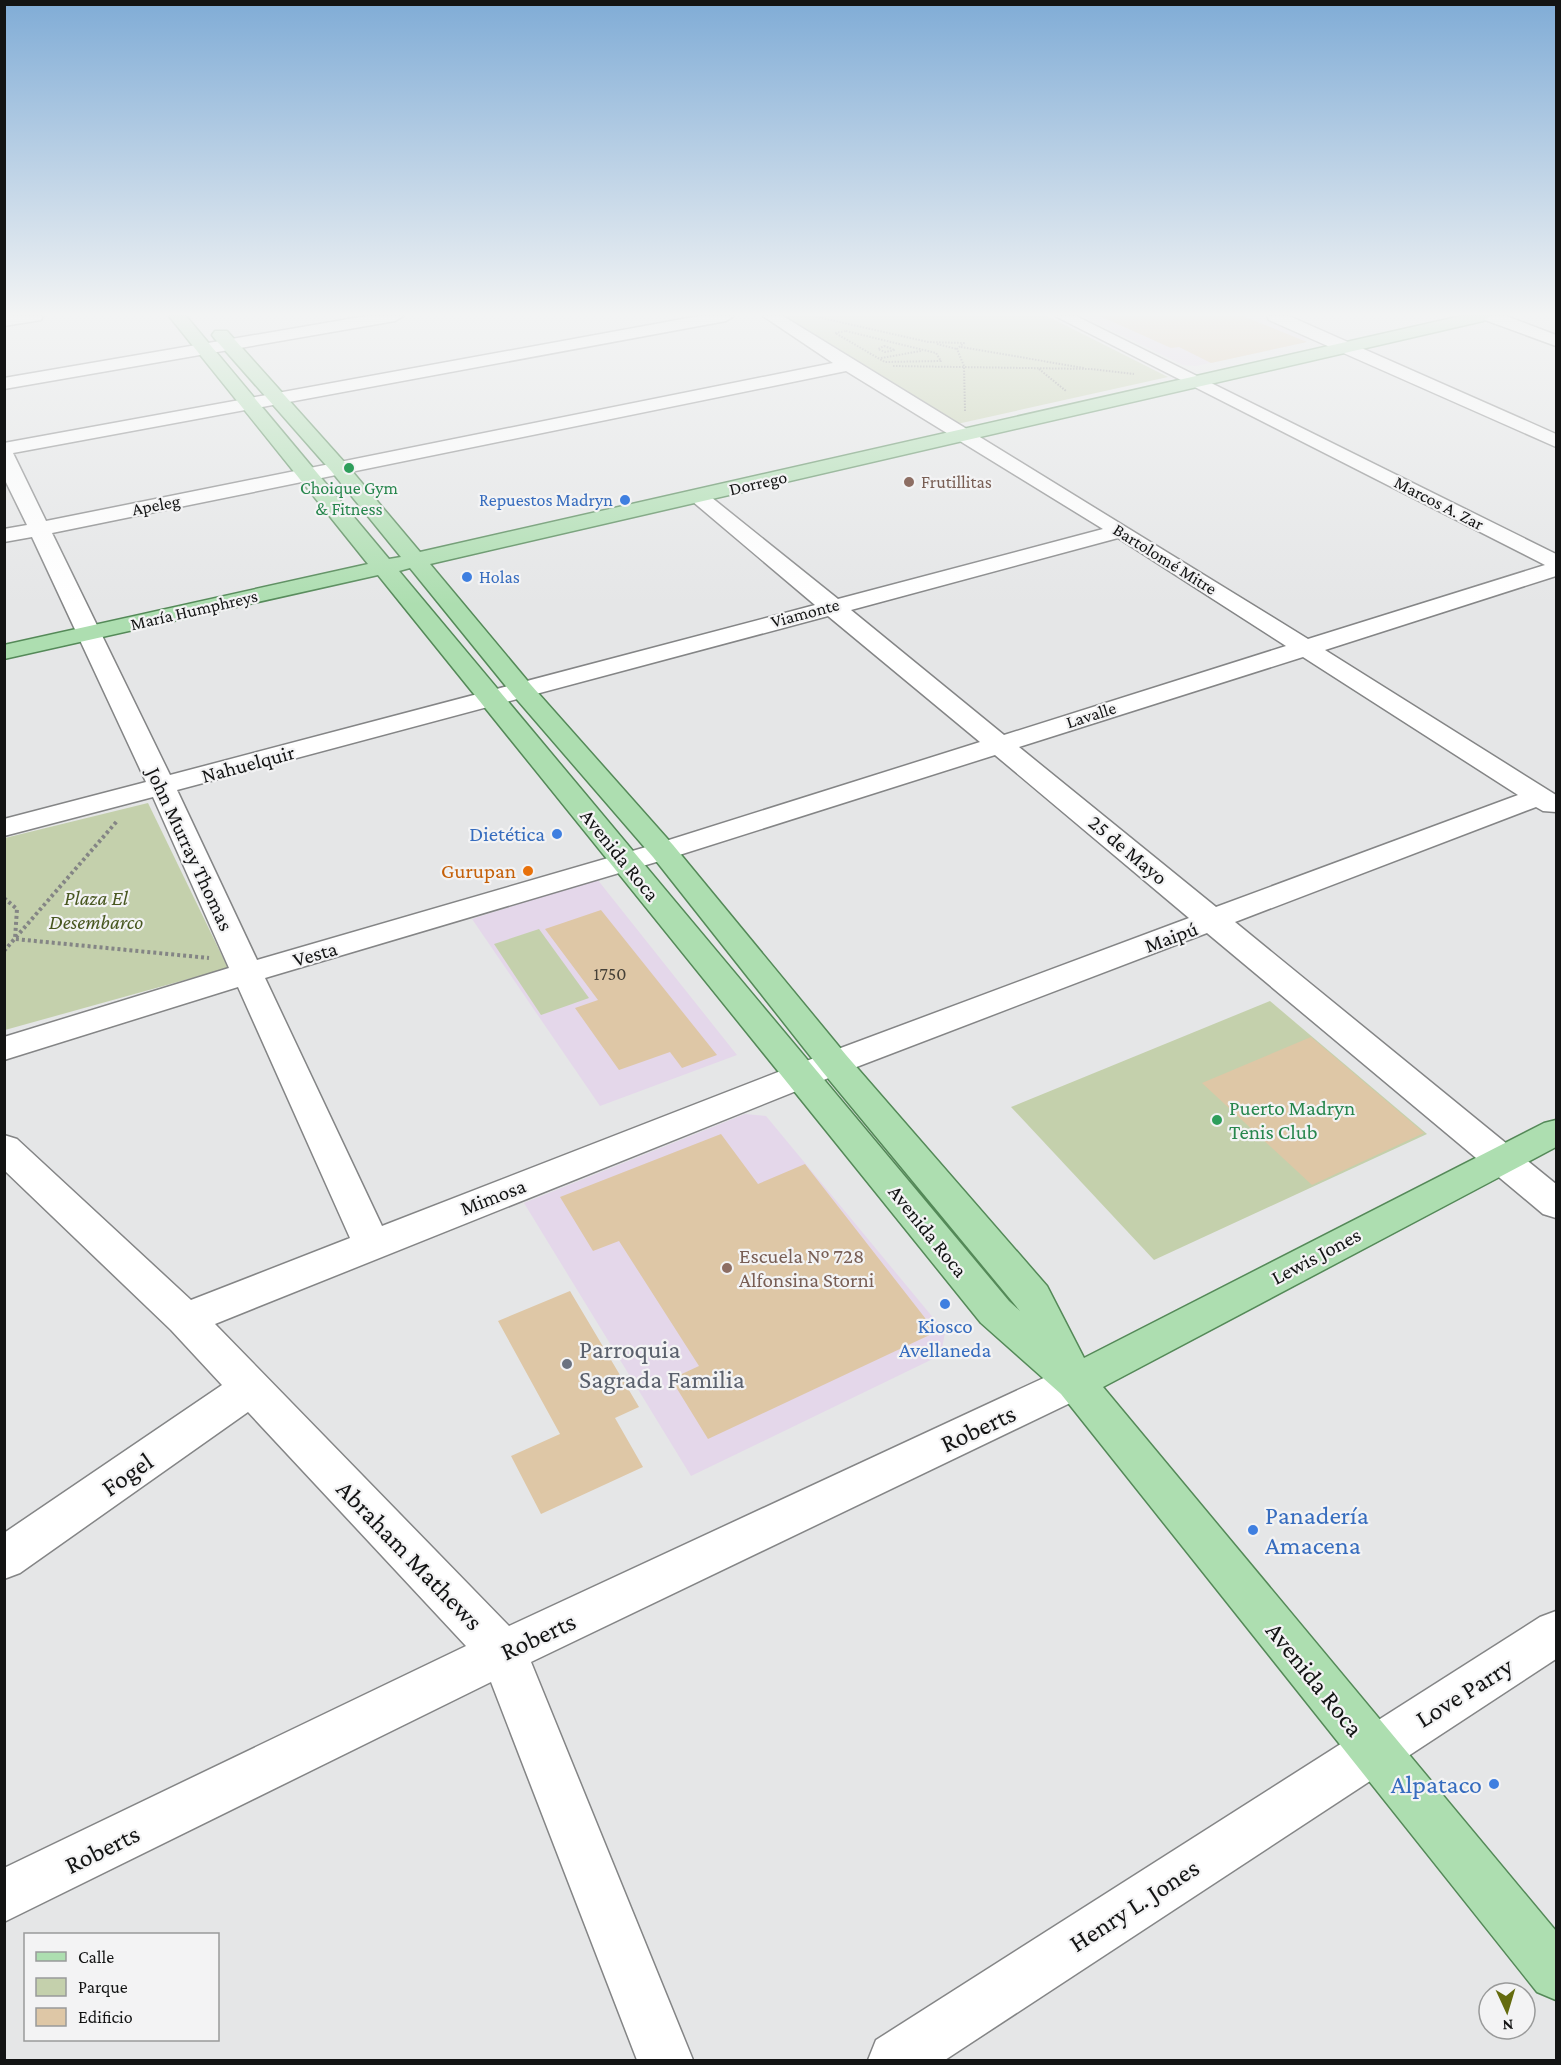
<svg xmlns="http://www.w3.org/2000/svg" width="1561" height="2065" font-family="'Crimson Pro',serif">
  <style>
    .education { fill: #e4d7ea }
    .green { fill: #c4d0ac }
    .building { fill: #dec7a6 }
    .lines { fill: none; stroke-linecap: round; stroke-linejoin: round }
    .minor-casing { stroke: #848586; stroke-width: 3 }
    .major-casing { stroke: #548958; stroke-width: 3 }
    .path-far1 { stroke: #848585; stroke-width: 2; stroke-dasharray: 1.5 1.5; stroke-linecap: butt }
    .path { stroke: #848585; stroke-width: 4; stroke-dasharray: 3 3; stroke-linecap: butt }
    .minor { fill: #fff; fill-rule: evenodd }
    .major { fill: #addeb0; fill-rule: evenodd }
    .leisure-dot { fill: #2e9e5b; stroke: #f3f3f4; stroke-width: 2 }
    .education-dot { fill: #8d6e63; stroke: #f3f3f4; stroke-width: 2 }
    .shop-dot { fill: #3f7fe0; stroke: #f3f3f4; stroke-width: 2 }
    .food-dot { fill: #e8710a; stroke: #f3f3f4; stroke-width: 2 }
    .worship-dot { fill: #6b7280; stroke: #f3f3f4; stroke-width: 2 }
    .labels { text-anchor: middle; stroke-width: 4.5; stroke-linejoin: round; paint-order: stroke }
    .far-education-label { font-size: 18px; fill: #785e54; stroke: #f3f3f4; text-anchor: start }
    .far-street-label { font-size: 18px; fill: #131414; stroke: #f3f3f4 }
    .far-leisure-label { font-size: 18px; fill: #27864d; stroke: #f3f3f4 }
    .far-shop-label { font-size: 18px; fill: #366cbe; stroke: #f3f3f4; text-anchor: end }
    .number-label { font-size: 18px; fill: #464138 }
    .street-label { font-size: 21px; fill: #131414; stroke: #f3f3f4 }
    .shop-label { font-size: 21px; fill: #366cbe; stroke: #f3f3f4; text-anchor: end }
    .food-label { font-size: 21px; fill: #c56008; stroke: #f3f3f4; text-anchor: end }
    .park-label { font-size: 21px; font-style: italic; fill: #485720; stroke: #f3f3f4 }
    .leisure-label { font-size: 21px; fill: #27864d; stroke: #f3f3f4; text-anchor: start }
    .education-label { font-size: 21px; fill: #785e54; stroke: #f3f3f4; text-anchor: start }
    .near-worship-label { font-size: 26px; fill: #5b616d; stroke: #f3f3f4; text-anchor: start }
    .near-street-label { font-size: 26px; fill: #131414; stroke: #f3f3f4 }
    .near-shop-label { font-size: 26px; fill: #366cbe; stroke: #f3f3f4; text-anchor: start }
  </style>
  <rect width="100%" height="100%" fill="#e5e6e7"/>
  <g class="education">
    <path d="M 1083,316 L 1260,316 L 1300,333 L 1307,342 L 1196,366 L 1183,365 Z"/>
    <path d="M 597,879 L 737,1055 L 600,1106 L 472,919 Z"/>
    <path d="M 745,1114 L 766,1116 L 945,1332 L 941,1355 L 691,1476 L 524,1203 Z"/>
  </g>
  <g class="green">
    <path d="M 782,316 L 1047,316 L 1168,377 L 957,424 Z"/>
    <path d="M 148,803 L 228,968 L 5,1030 L 5,838 Z"/>
    <path d="M 539,929 L 589,998 L 541,1015 L 494,944 Z"/>
    <path d="M 1270,1001 L 1427,1134 L 1154,1260 L 1011,1107 Z"/>
  </g>
  <g class="building">
    <path d="M 1100,316 L 1243,316 L 1307,342 L 1211,363 L 1179,347 L 1171,348 Z"/>
    <path d="M 601,910 L 717,1055 L 682,1068 L 670,1052 L 619,1070 L 575,1008 L 598,1000 L 545,929 Z"/>
    <path d="M 1311,1037 L 1424,1133 L 1312,1185 L 1202,1083 Z"/>
    <path d="M 721,1134 L 758,1184 L 805,1164 L 936,1332 L 708,1439 L 671,1379 L 699,1366 L 619,1241 L 593,1251 L 560,1197 Z"/>
    <path d="M 570,1291 L 639,1407 L 615,1418 L 643,1467 L 541,1514 L 511,1456 L 560,1434 L 498,1321 Z"/>
  </g>
  <g class="lines">
    <g class="minor-casing">
      <g id="minor">
        <path d="M 4,316 L 43,316 L 41,320 L 4,326 Z"/>
        <path d="M 366,316 L 403,316 L 395,321 L 4,389 L 4,378 Z"/>
        <path d="M 699,316 L 734,316 L 726,321 L 13,453 L 46,521 L 833,363 L 763,316 L 783,316 L 1308,639 L 1545,565 L 1055,316 L 1076,316 L 1556,554 L 1556,576 L 1325,650 L 1556,795 L 1556,812 L 1543,811 L 1536,807 L 1235,922 L 1556,1184 L 1556,1218 L 1543,1214 L 1207,933 L 846,1071 L 215,1324 L 509,1626 L 1061,1370 L 1075,1365 L 1089,1370 L 1095,1382 L 1089,1394 L 531,1662 L 693,2060 L 637,2060 L 491,1682 L 4,1922 L 4,1868 L 466,1646 L 248,1412 L 20,1573 L 4,1579 L 4,1533 L 222,1385 L 171,1330 L 4,1170 L 4,1135 L 17,1139 L 191,1300 L 350,1238 L 238,987 L 4,1060 L 4,1037 L 229,968 L 153,797 L 4,836 L 4,819 L 146,782 L 32,537 L 4,542 L 4,529 L 27,525 L 4,478 L 4,443 ZM 846,371 L 1103,529 L 838,599 L 706,493 L 692,493 L 689,497 L 692,501 L 815,605 L 170,775 L 52,533 ZM 1118,538 L 1286,646 L 1004,735 L 851,610 ZM 828,616 L 980,742 L 653,845 L 257,960 L 177,790 ZM 1303,657 L 1518,795 L 1216,907 L 1019,747 ZM 995,755 L 1189,918 L 822,1055 L 382,1226 L 265,978 L 673,857 Z"/>
        <path d="M 1267,316 L 1289,316 L 1556,434 L 1556,447 L 1269,320 Z"/>
        <path d="M 1483,316 L 1506,316 L 1556,335 L 1556,346 L 1485,320 Z"/>
        <path d="M 1556,1611 L 1556,1659 L 945,2060 L 868,2060 L 876,2040 L 1540,1617 Z"/>
      </g>
    </g>
    <g class="major-casing">
      <path id="major" d="M 169,316 L 186,316 L 389,559 L 401,557 L 332,472 L 215,339 L 212,335 L 215,331 L 227,331 L 346,464 L 420,552 L 1461,316 L 1491,316 L 1483,321 L 430,564 L 531,685 L 673,845 L 846,1055 L 1047,1286 L 1084,1358 L 1544,1123 L 1556,1120 L 1556,1147 L 1103,1387 L 1556,1931 L 1556,2000 L 1537,1992 L 1061,1394 L 981,1323 L 378,575 L 4,659 L 4,645 L 368,564 ZM 410,568 L 513,695 L 653,857 L 822,1071 L 1020,1311 L 1009,1301 L 399,571 Z"/>
    </g>
    <g class="path-far1">
      <path d="M 813,316 L 928,342 L 964,343 L 957,349 L 964,366 L 965,411"/>
      <path d="M 846,331 L 936,353 L 941,361 L 885,362 L 835,333 Z"/>
      <path d="M 937,344 L 957,349"/>
      <path d="M 884,346 L 895,350 L 885,352 L 878,349 Z"/>
      <path d="M 961,347 L 1084,368"/>
      <path d="M 881,358 L 921,351"/>
      <path d="M 893,366 L 1091,369 L 1134,374"/>
      <path d="M 1039,369 L 1066,391"/>
    </g>
    <g class="path">
      <path d="M 4,898 L 17,909 L 15,939 L 209,958"/>
      <path d="M 4,951 L 118,820"/>
    </g>
    <use href="#minor" class="minor"/>
    <use href="#major" class="major"/>
  </g>
  <linearGradient id="sky" x2="0" y2="1"><stop stop-color="#80acd6"/><stop offset="0.52" stop-color="#f3f4f4"/><stop offset="1" stop-color="#f3f4f4" stop-opacity="0"/></linearGradient>
  <rect width="1561" height="605" fill="url(#sky)"/>
  <g class="leisure-dot">
    <circle cx="349" cy="468" r="6"/>
    <circle cx="1217" cy="1120" r="6"/>
  </g>
  <g class="education-dot">
    <circle cx="909" cy="482" r="6"/>
    <circle cx="727" cy="1268" r="6"/>
  </g>
  <g class="shop-dot">
    <circle cx="625" cy="500" r="6"/>
    <circle cx="467" cy="577" r="6"/>
    <circle cx="557" cy="834" r="6"/>
    <circle cx="945" cy="1304" r="6"/>
    <circle cx="1253" cy="1530" r="6"/>
    <circle cx="1494" cy="1784" r="6"/>
  </g>
  <circle class="food-dot" cx="528" cy="871" r="6"/>
  <circle class="worship-dot" cx="567" cy="1364" r="6"/>
  <g class="labels">
    <g class="far-education-label">
      <text x="921" y="488">Frutillitas</text>
    </g>
    <g class="far-street-label">
      <text transform="translate(758 483) rotate(-13)" y="6">Dorrego</text>
      <text transform="translate(1439 503) rotate(27)" y="6">Marcos A. Zar</text>
      <text transform="translate(156 505) rotate(-11)" y="6">Apeleg</text>
      <text transform="translate(1165 559) rotate(32)" y="6">Bartolomé Mitre</text>
      <text transform="translate(194 610) rotate(-13)" y="6">María Humphreys</text>
      <text transform="translate(805 613) rotate(-15)" y="6">Viamonte</text>
      <text transform="translate(1091 715) rotate(-18)" y="6">Lavalle</text>
    </g>
    <g class="far-leisure-label">
      <text x="349" y="494">Choique Gym<tspan x="349" dy="21">&amp; Fitness</tspan></text>
    </g>
    <g class="far-shop-label">
      <text x="613" y="506">Repuestos Madryn</text>
      <text x="479" y="583" text-anchor="start">Holas</text>
    </g>
    <g class="number-label">
      <text x="610" y="980">1750</text>
    </g>
    <g class="street-label">
      <text transform="translate(248 764) rotate(-15)" y="7">Nahuelquir</text>
      <text transform="translate(190 849) rotate(65)" y="7">John Murray Thomas</text>
      <text transform="translate(1128 850) rotate(40)" y="7">25 de Mayo</text>
      <text transform="translate(620 855) rotate(51)" y="7">Avenida Roca</text>
      <text transform="translate(1171 937) rotate(-20)" y="7">Maipú</text>
      <text transform="translate(315 954) rotate(-16)" y="7">Vesta</text>
      <text transform="translate(493 1197) rotate(-21)" y="7">Mimosa</text>
      <text transform="translate(928 1231) rotate(51)" y="7">Avenida Roca</text>
      <text transform="translate(1316 1256) rotate(-28)" y="7">Lewis Jones</text>
    </g>
    <g class="shop-label">
      <text x="545" y="841">Dietética</text>
      <text x="945" y="1333" text-anchor="middle">Kiosco<tspan x="945" dy="24">Avellaneda</tspan></text>
    </g>
    <g class="food-label">
      <text x="516" y="878">Gurupan</text>
    </g>
    <g class="park-label">
      <text x="96" y="905">Plaza El<tspan x="96" dy="24">Desembarco</tspan></text>
    </g>
    <g class="leisure-label">
      <text x="1229" y="1115">Puerto Madryn<tspan x="1229" dy="24">Tenis Club</tspan></text>
    </g>
    <g class="education-label">
      <text x="739" y="1263">Escuela Nº 728<tspan x="739" dy="24">Alfonsina Storni</tspan></text>
    </g>
    <g class="near-worship-label">
      <text x="579" y="1358">Parroquia<tspan x="579" dy="30">Sagrada Familia</tspan></text>
    </g>
    <g class="near-street-label">
      <text transform="translate(978 1428) rotate(-25)" y="9">Roberts</text>
      <text transform="translate(127 1474) rotate(-35)" y="9">Fogel</text>
      <text transform="translate(410 1555) rotate(46)" y="9">Abraham Mathews</text>
      <text transform="translate(538 1636) rotate(-25)" y="9">Roberts</text>
      <text transform="translate(1315 1679) rotate(51)" y="9">Avenida Roca</text>
      <text transform="translate(1464 1692) rotate(-32)" y="9">Love Parry</text>
      <text transform="translate(102 1849) rotate(-26)" y="9">Roberts</text>
      <text transform="translate(1134 1905) rotate(-33)" y="9">Henry L. Jones</text>
    </g>
    <g class="near-shop-label">
      <text x="1265" y="1524">Panadería<tspan x="1265" dy="30">Amacena</tspan></text>
      <text x="1482" y="1793" text-anchor="end">Alpataco</text>
    </g>
  </g>
  <rect width="1561" height="2065" fill="none" stroke="#131414" stroke-width="12"/>
  <rect x="24" y="1933" width="195" height="108" fill="#f3f3f4" stroke="#999a9a" stroke-width="1.5"/>
  <rect x="36" y="1952" width="30" height="9" fill="#addeb0" stroke="#999a9a" stroke-width="1.5"/>
  <text x="78" y="1963" font-size="18" fill="#131414">Calle</text>
  <rect x="36" y="1978" width="30" height="18" fill="#c4d0ac" stroke="#999a9a" stroke-width="1.5"/>
  <text x="78" y="1993" font-size="18" fill="#131414">Parque</text>
  <rect x="36" y="2008" width="30" height="18" fill="#dec7a6" stroke="#999a9a" stroke-width="1.5"/>
  <text x="78" y="2023" font-size="18" fill="#131414">Edificio</text>
  <g transform="translate(1507 2011) rotate(176)"><circle r="28" fill="#f3f3f4" stroke="#999a9a" stroke-width="1.5"/>
  <path d="M0-4.5L10 22L0 15L-10 22Z" fill="#646b0e"/>
  <text y="-9" font-size="16" font-weight="bold" text-anchor="middle" fill="#131414">N</text>
  </g>
</svg>
